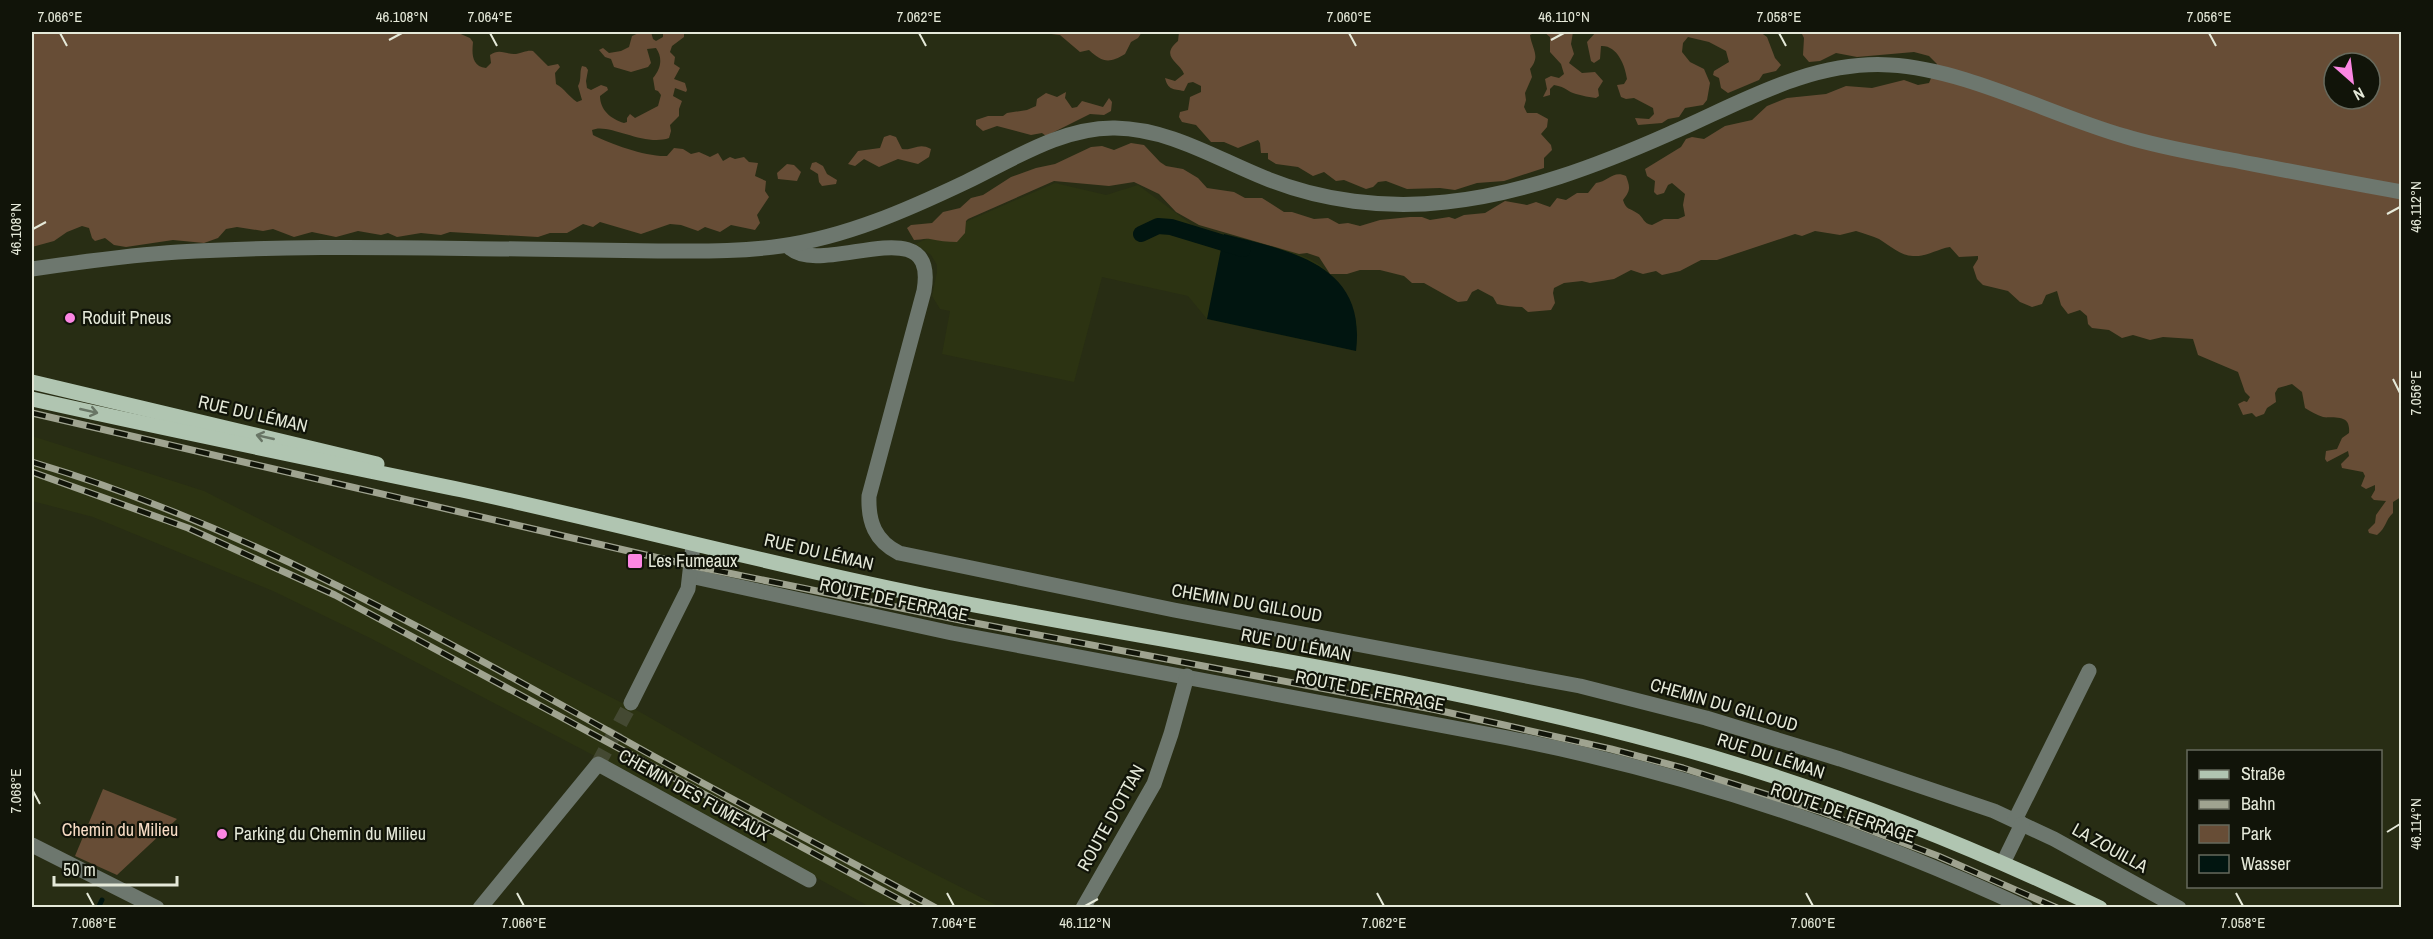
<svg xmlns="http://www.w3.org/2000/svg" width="2433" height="939" font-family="'Archivo Narrow',sans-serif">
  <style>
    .built { fill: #2c3312 }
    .green { fill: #674d36; fill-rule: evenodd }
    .water { fill: #011510 }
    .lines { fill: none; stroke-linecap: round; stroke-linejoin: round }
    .stream { stroke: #011510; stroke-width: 5 }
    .canal { stroke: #011510; stroke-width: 16 }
    .minor-tunnel { stroke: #444932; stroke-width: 15; stroke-dasharray: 15 8; stroke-linecap: butt }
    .minor { stroke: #6d776e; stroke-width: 15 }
    .major { stroke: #b0c5b1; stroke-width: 15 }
    .rail-casing { stroke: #9fa390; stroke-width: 7 }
    .rail { stroke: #111409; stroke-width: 4.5; stroke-dasharray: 14; stroke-linecap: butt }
    .oneway { stroke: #687565 }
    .ticks { fill: none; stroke: #e5e9d9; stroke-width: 2 }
    .poi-dot { fill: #fc86e3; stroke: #111409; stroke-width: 2 }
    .labels { text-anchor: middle; stroke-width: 4.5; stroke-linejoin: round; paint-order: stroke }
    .poi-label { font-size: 18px; fill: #e5e9d9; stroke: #111409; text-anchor: start }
    .street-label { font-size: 18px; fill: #e5e9d9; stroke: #111409 }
    .park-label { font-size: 18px; fill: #f9ddc6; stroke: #111409 }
    .neatline { fill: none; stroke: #e5e9d9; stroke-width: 2 }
    .ticks-label { font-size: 15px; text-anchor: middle; fill: #e5e9d9 }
  </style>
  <rect width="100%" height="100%" fill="#282d14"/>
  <g class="built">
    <path d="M 1055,183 L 1106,195 L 1138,185 L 1199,230 L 1224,234 L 1291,251 L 1310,259 L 1320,265 L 1334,278 L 1348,297 L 1357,324 L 1356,351 L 1207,319 L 1188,296 L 1102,277 L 1074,382 L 942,354 L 950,311 L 940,309 L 932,296 L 937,272 L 937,265 L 931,255 L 915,244 Z"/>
    <path d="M 32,436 L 204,491 L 640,712 L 834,823 L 1000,907 L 870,907 L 608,763 L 370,638 L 273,591 L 93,517 L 32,501 Z"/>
  </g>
  <g class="green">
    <path d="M 32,32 L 456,32 L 470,38 L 473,42 C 472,53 471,66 486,68 L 491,63 L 490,55 C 500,48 506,55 516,54 C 523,53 526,50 533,51 L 548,66 L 558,64 L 560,67 L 555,73 L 556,84 C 565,89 568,96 577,102 L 582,100 L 578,86 C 582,79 579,73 582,66 L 586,67 L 588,70 L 586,81 L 587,88 L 591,90 L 601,85 L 607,87 L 608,90 L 600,96 C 600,110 611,119 624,123 L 627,122 L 627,118 L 630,114 L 635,118 L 658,106 L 661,95 L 658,91 L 655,90 L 653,78 C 661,69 663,58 656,48 L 647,49 L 651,63 L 648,67 L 631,72 L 614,67 L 611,59 L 605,57 L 599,50 L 603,48 L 609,53 L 621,51 L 629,47 L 632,36 L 641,32 L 651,32 L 653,39 L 656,41 L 663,37 L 663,32 L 684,32 L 684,37 L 672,46 L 670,52 L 675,57 L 674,64 L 680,68 L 674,79 L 685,83 L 687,90 L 686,92 L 675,88 L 673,96 L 682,101 L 679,109 L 679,116 L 670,125 L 671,131 L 669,138 C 644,147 608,122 592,130 L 593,135 C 611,144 646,157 667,156 L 674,148 L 683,149 L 691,154 L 699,152 L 710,157 L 718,153 L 723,161 L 730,157 L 735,159 L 744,157 L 749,162 L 758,163 L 755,176 L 766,181 L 765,191 L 769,197 L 757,215 L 760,223 L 755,230 L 731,225 L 720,232 L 705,227 L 698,231 L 681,225 L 670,224 L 641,234 L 600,222 L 593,227 L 583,224 L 567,233 L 550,233 L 538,237 L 450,232 L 441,235 L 421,233 L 397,237 L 388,233 L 381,235 L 358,231 L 336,237 L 312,232 L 294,237 L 273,229 L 263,231 L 237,227 L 226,229 L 218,238 L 204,243 L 173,240 L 126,247 L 114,245 L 105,238 L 95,241 L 92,238 L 89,228 L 82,226 L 67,232 L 54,241 L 32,247 Z"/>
    <path d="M 1034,32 L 1142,32 L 1138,38 L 1131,42 L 1125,54 C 1109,64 1102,62 1089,50 L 1080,52 L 1060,35 Z"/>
    <path d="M 1179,32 L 1536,32 L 1530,35 C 1532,49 1541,56 1530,69 L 1532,77 L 1525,93 L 1526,100 L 1524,107 L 1527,113 L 1537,113 L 1548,119 L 1547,127 L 1541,134 L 1551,145 L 1552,150 L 1544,158 L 1544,168 L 1504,181 L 1477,183 L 1455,190 L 1440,188 L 1407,189 L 1386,181 L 1378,182 L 1373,187 L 1366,189 L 1344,180 L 1336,181 L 1324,172 L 1313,176 L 1298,167 L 1276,164 L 1268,159 L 1268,153 L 1261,153 L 1260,143 L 1258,140 L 1238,148 L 1224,142 L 1211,142 L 1196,125 L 1182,122 L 1179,117 L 1180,112 L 1188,110 L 1190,97 L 1201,92 L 1201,86 L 1193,82 L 1188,83 L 1184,91 C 1173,89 1168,90 1165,78 L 1175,81 L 1184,74 C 1180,62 1159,57 1178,41 Z"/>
    <path d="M 1544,32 L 1573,32 L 1571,44 L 1574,54 L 1569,63 L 1582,73 L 1595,72 L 1603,81 L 1598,89 L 1599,96 L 1596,98 C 1589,97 1583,96 1576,94 C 1567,92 1567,87 1554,85 L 1550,89 L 1550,95 L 1543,97 L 1547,89 L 1545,79 L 1551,76 L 1559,78 L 1564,74 L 1561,64 L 1550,52 L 1550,37 Z"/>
    <path d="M 1596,32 L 1760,32 L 1767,37 L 1775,58 L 1781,65 L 1776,71 L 1763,74 L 1759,80 L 1728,93 L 1721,88 L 1719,78 L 1713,75 L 1714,71 L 1729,62 L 1726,51 L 1709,42 L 1688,37 L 1683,43 L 1682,52 L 1690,62 L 1704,69 L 1710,83 L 1707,100 L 1703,105 L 1685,108 L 1679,117 L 1668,119 L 1662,123 L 1638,125 L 1635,118 L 1649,119 L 1654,114 L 1653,108 L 1634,98 L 1626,99 L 1621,97 L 1617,85 L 1624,84 L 1627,79 C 1625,65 1617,45 1601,46 L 1600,59 L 1594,63 L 1591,61 L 1587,42 Z"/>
    <path d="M 1801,32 L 2401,32 L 2401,497 L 2393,502 L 2393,513 C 2385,520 2387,527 2377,535 L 2369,533 L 2368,530 L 2375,523 L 2376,515 L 2386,501 L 2374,500 L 2371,497 L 2375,490 L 2375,485 L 2366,489 L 2361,486 L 2365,476 L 2363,472 L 2342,468 L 2341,464 L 2349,456 L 2348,451 L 2327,462 L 2325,459 L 2326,451 L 2337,449 L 2342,438 L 2349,433 C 2351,413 2334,419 2323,417 C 2317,415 2310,411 2305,408 L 2302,392 L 2292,384 L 2278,388 L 2275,393 L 2276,402 L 2267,408 L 2264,414 L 2256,417 L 2252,413 L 2243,415 L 2238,404 L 2244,401 L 2247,402 L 2250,397 L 2245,392 L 2238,372 L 2198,355 L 2193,339 L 2163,337 L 2150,340 L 2133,335 L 2122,338 L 2109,330 L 2092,328 L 2088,324 L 2087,316 L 2080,310 L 2068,314 L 2061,305 L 2057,291 L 2046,295 L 2042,304 L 2032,307 L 2020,302 L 2008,291 L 1983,285 L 1977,279 L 1973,267 L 1978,259 L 1978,256 L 1959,257 L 1950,247 C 1937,249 1927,257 1913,256 C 1901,256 1889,245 1879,239 C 1872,236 1863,233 1856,231 L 1840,235 L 1815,231 L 1802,236 L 1795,234 L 1717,260 L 1701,260 L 1680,271 L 1662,275 L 1656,271 L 1643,274 L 1631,270 L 1614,279 L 1590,283 L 1582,281 L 1564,283 L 1554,288 L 1553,293 L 1555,303 L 1551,310 L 1528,312 L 1522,307 C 1514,307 1505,306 1497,304 L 1493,297 L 1478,289 L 1472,292 L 1467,301 L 1458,302 L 1424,283 L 1412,283 L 1404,276 L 1380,270 L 1360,270 L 1347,274 L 1330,274 L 1319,257 L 1307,253 L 1299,254 L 1199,225 L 1176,212 L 1159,194 L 1134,182 L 1109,186 L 1054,181 L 968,219 L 966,221 L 965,233 L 957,242 C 947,242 939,241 930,239 C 925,238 919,240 914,240 L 907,228 L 911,225 L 932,223 L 943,212 L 960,208 L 971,198 L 983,195 L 1011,177 L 1036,168 L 1055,164 L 1091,147 L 1102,146 L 1114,150 L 1131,143 L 1144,145 L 1160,162 L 1166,166 L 1183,169 L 1198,178 L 1207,188 L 1234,192 L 1245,198 L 1262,198 L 1284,212 L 1292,212 L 1314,219 L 1328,218 L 1339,224 L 1348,223 L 1360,226 L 1380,220 L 1410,217 L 1422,217 L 1430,220 L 1449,217 L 1455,219 L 1464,215 L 1485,213 L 1505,201 L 1527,205 L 1536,202 L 1550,207 L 1557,198 L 1566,200 L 1577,193 L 1588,193 L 1596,183 C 1608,182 1613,170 1626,176 C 1630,187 1631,190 1623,200 C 1626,210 1630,208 1637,213 C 1644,217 1643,224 1652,225 L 1664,219 L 1678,219 L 1685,216 L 1683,205 L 1685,194 L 1672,183 L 1668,185 L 1664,193 L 1657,195 L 1654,192 L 1655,181 L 1647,176 L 1645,169 L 1681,147 L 1686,139 L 1692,137 L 1704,139 L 1725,126 L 1752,120 L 1767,106 L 1787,98 L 1826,94 L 1846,86 L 1872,88 L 1904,80 L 1918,85 L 1929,83 L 1937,64 L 1929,56 L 1914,52 L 1857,57 L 1836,53 L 1820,61 L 1809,62 L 1803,55 L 1804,38 ZM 2334,63 L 2370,63 L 2370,99 L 2334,99 Z"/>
    <path d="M 1066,92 L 1065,98 L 1072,108 L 1077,107 L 1082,101 L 1103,107 L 1109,98 L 1112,102 L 1111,111 L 1104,115 L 1090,114 L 1046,136 L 1042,133 L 1031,135 L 997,126 L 983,131 L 976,125 L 976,120 L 988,116 L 1003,116 L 1007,113 L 1027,110 L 1036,106 L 1037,99 L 1046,93 L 1057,97 Z"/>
    <path d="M 890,135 L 896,137 L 902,149 C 914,151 918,142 931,149 L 929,157 L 918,164 L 898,159 L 879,167 L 864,159 L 855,166 L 848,164 L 858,151 L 880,148 L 884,137 Z"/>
    <path d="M 816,162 L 823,166 L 827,174 L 837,180 L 836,184 L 822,186 L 819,182 L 818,174 L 810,169 L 812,163 Z"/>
    <path d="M 787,164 L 794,165 L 801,172 L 797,181 L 778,179 L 777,173 Z"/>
    <path d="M 103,789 L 177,819 L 117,875 L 75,856 Z"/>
  </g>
  <path class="water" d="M 1224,234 C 1289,251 1367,263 1356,351 L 1207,319 Z"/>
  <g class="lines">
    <path class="stream" d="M 98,908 L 102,900"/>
    <path class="canal" d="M 1141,234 L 1158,226 L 1171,227 L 1243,249"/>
    <path class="minor-tunnel" d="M 598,764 L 631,703"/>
    <g class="minor">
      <path d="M 788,246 C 819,281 939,204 924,291 L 869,496 C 868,522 875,541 899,553 L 1174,610 L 1580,686 L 1706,718 L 1840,759 L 1994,811 L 2054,839 L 2179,908"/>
      <path d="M 32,269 C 80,262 129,255 178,252 C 292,245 408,248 523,249 C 568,250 613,250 658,251 C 699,251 740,252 781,246 C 846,237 907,210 966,182 C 1012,160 1062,127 1115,128 C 1170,129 1215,158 1265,178 C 1321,201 1386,209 1446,202 C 1523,194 1599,165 1669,134 C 1739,104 1810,60 1890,65 C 1966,69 2050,115 2124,136 C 2159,147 2196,153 2232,160 C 2289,171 2345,182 2402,192"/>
      <path d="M 690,576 L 952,633 L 1508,738 C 1687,773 1861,831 2026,908"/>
      <path d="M 631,703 L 688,589 L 693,545"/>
      <path d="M 2015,820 L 2089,671"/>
      <path d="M 32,845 L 157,908"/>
      <path d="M 2003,863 L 2022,824"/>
      <path d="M 480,908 L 598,764 L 809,880"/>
      <path d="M 1083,908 L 1154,784 L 1171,734 L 1187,676"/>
    </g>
    <g class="major">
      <path d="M 32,382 L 377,464"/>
      <path d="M 32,399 C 175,431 318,460 462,490 C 616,523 768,564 922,595 C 1170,644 1425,678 1669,745 C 1817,785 1961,841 2100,908"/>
    </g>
    <g class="rail-casing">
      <g id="rail">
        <path d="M 32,413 L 689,565 L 975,623 L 1437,710 L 1611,749 L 1683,768 L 1822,812 L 1938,856 L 2057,908"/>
        <path d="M 32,462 C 243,525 436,635 628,742 C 729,799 834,852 936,908"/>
        <path d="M 32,472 L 188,528 L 335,595 L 915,908"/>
      </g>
    </g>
    <use href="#rail" class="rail"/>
  </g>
  <defs><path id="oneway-shaft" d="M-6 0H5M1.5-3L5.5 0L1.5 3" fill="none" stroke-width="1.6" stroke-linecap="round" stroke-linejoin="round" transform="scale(1.5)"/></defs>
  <g class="oneway">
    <use href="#oneway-shaft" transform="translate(89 411) rotate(13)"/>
    <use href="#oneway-shaft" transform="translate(265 437) rotate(-167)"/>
  </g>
  <path class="ticks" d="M 60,33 L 67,46M 490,33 L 497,46M 919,33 L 926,46M 1349,33 L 1356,46M 1779,33 L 1786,46M 2209,33 L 2216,46M 389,40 L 402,33M 1551,40 L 1564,33M 2387,214 L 2400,207M 33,229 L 46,222M 2393,379 L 2400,393M 33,791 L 40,804M 2387,832 L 2400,824M 87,893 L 94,906M 517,893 L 524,906M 947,893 L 954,906M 1377,893 L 1384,906M 1806,893 L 1813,906M 2236,893 L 2243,906M 1085,906 L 1098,899"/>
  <g class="poi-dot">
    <circle cx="70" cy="318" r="6"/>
    <rect x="627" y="553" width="16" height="16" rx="3"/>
    <circle cx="222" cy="834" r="6"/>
  </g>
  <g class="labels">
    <g class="poi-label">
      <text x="82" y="324">Roduit Pneus</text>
      <text x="648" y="567">Les Fumeaux</text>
      <text x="234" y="840">Parking du Chemin du Milieu</text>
    </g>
    <g class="street-label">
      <text transform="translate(253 414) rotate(13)" y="6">RUE DU LÉMAN</text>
      <text transform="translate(819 552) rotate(13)" y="6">RUE DU LÉMAN</text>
      <text transform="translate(894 600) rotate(12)" y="6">ROUTE DE FERRAGE</text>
      <text transform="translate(1247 603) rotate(10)" y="6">CHEMIN DU GILLOUD</text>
      <text transform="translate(1296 645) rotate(11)" y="6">RUE DU LÉMAN</text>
      <text transform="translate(1370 691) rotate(11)" y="6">ROUTE DE FERRAGE</text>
      <text transform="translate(1724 705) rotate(16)" y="6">CHEMIN DU GILLOUD</text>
      <text transform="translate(1771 756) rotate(18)" y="6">RUE DU LÉMAN</text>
      <text transform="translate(694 795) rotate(29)" y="6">CHEMIN DES FUMEAUX</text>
      <text transform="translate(1843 813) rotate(19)" y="6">ROUTE DE FERRAGE</text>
      <text transform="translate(1111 818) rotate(-61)" y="6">ROUTE D'OTTAN</text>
      <text transform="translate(2110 848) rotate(29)" y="6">LA ZOUILLA</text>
    </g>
    <g class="park-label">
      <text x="120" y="836">Chemin du Milieu</text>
    </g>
  </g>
  <rect width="2433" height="939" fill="none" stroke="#111409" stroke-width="66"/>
  <rect x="2187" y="750" width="195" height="138" fill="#111409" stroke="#66695c" stroke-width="1.5"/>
  <rect x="2199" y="770" width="30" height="9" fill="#b0c5b1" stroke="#66695c" stroke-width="1.5"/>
  <text x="2241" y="780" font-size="18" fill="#e5e9d9">Straße</text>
  <rect x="2199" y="800" width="30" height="9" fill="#9fa390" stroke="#66695c" stroke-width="1.5"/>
  <text x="2241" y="810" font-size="18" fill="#e5e9d9">Bahn</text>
  <rect x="2199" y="825" width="30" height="18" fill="#674d36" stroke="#66695c" stroke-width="1.5"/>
  <text x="2241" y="840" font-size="18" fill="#e5e9d9">Park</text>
  <rect x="2199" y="855" width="30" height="18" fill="#011510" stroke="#66695c" stroke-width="1.5"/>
  <text x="2241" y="870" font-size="18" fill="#e5e9d9">Wasser</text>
  <g transform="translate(2352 81) rotate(152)"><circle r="28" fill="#111409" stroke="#66695c" stroke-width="1.5"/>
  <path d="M0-4.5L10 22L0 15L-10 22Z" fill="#fc86e3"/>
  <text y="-9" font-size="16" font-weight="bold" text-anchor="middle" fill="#e5e9d9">N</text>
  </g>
  <path d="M54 876v9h123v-9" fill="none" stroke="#e5e9d9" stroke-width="3"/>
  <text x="63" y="876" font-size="18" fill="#e5e9d9" stroke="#111409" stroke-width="4.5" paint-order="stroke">50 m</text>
  <rect x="33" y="33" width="2367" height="873" class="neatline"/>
  <g class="ticks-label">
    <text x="60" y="22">7.066°E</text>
    <text x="402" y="22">46.108°N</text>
    <text x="490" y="22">7.064°E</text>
    <text x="919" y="22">7.062°E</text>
    <text x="1349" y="22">7.060°E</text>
    <text x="1564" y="22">46.110°N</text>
    <text x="1779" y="22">7.058°E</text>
    <text x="2209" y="22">7.056°E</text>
    <text transform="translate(2416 207) rotate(-90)" y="5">46.112°N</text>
    <text transform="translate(16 229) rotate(-90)" y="5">46.108°N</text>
    <text transform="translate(2416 393) rotate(-90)" y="5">7.056°E</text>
    <text transform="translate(16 791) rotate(-90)" y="5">7.068°E</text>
    <text transform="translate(2416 824) rotate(-90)" y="5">46.114°N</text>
    <text x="94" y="928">7.068°E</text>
    <text x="524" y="928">7.066°E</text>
    <text x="954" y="928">7.064°E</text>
    <text x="1085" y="928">46.112°N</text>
    <text x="1384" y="928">7.062°E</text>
    <text x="1813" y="928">7.060°E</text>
    <text x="2243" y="928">7.058°E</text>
  </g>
</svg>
